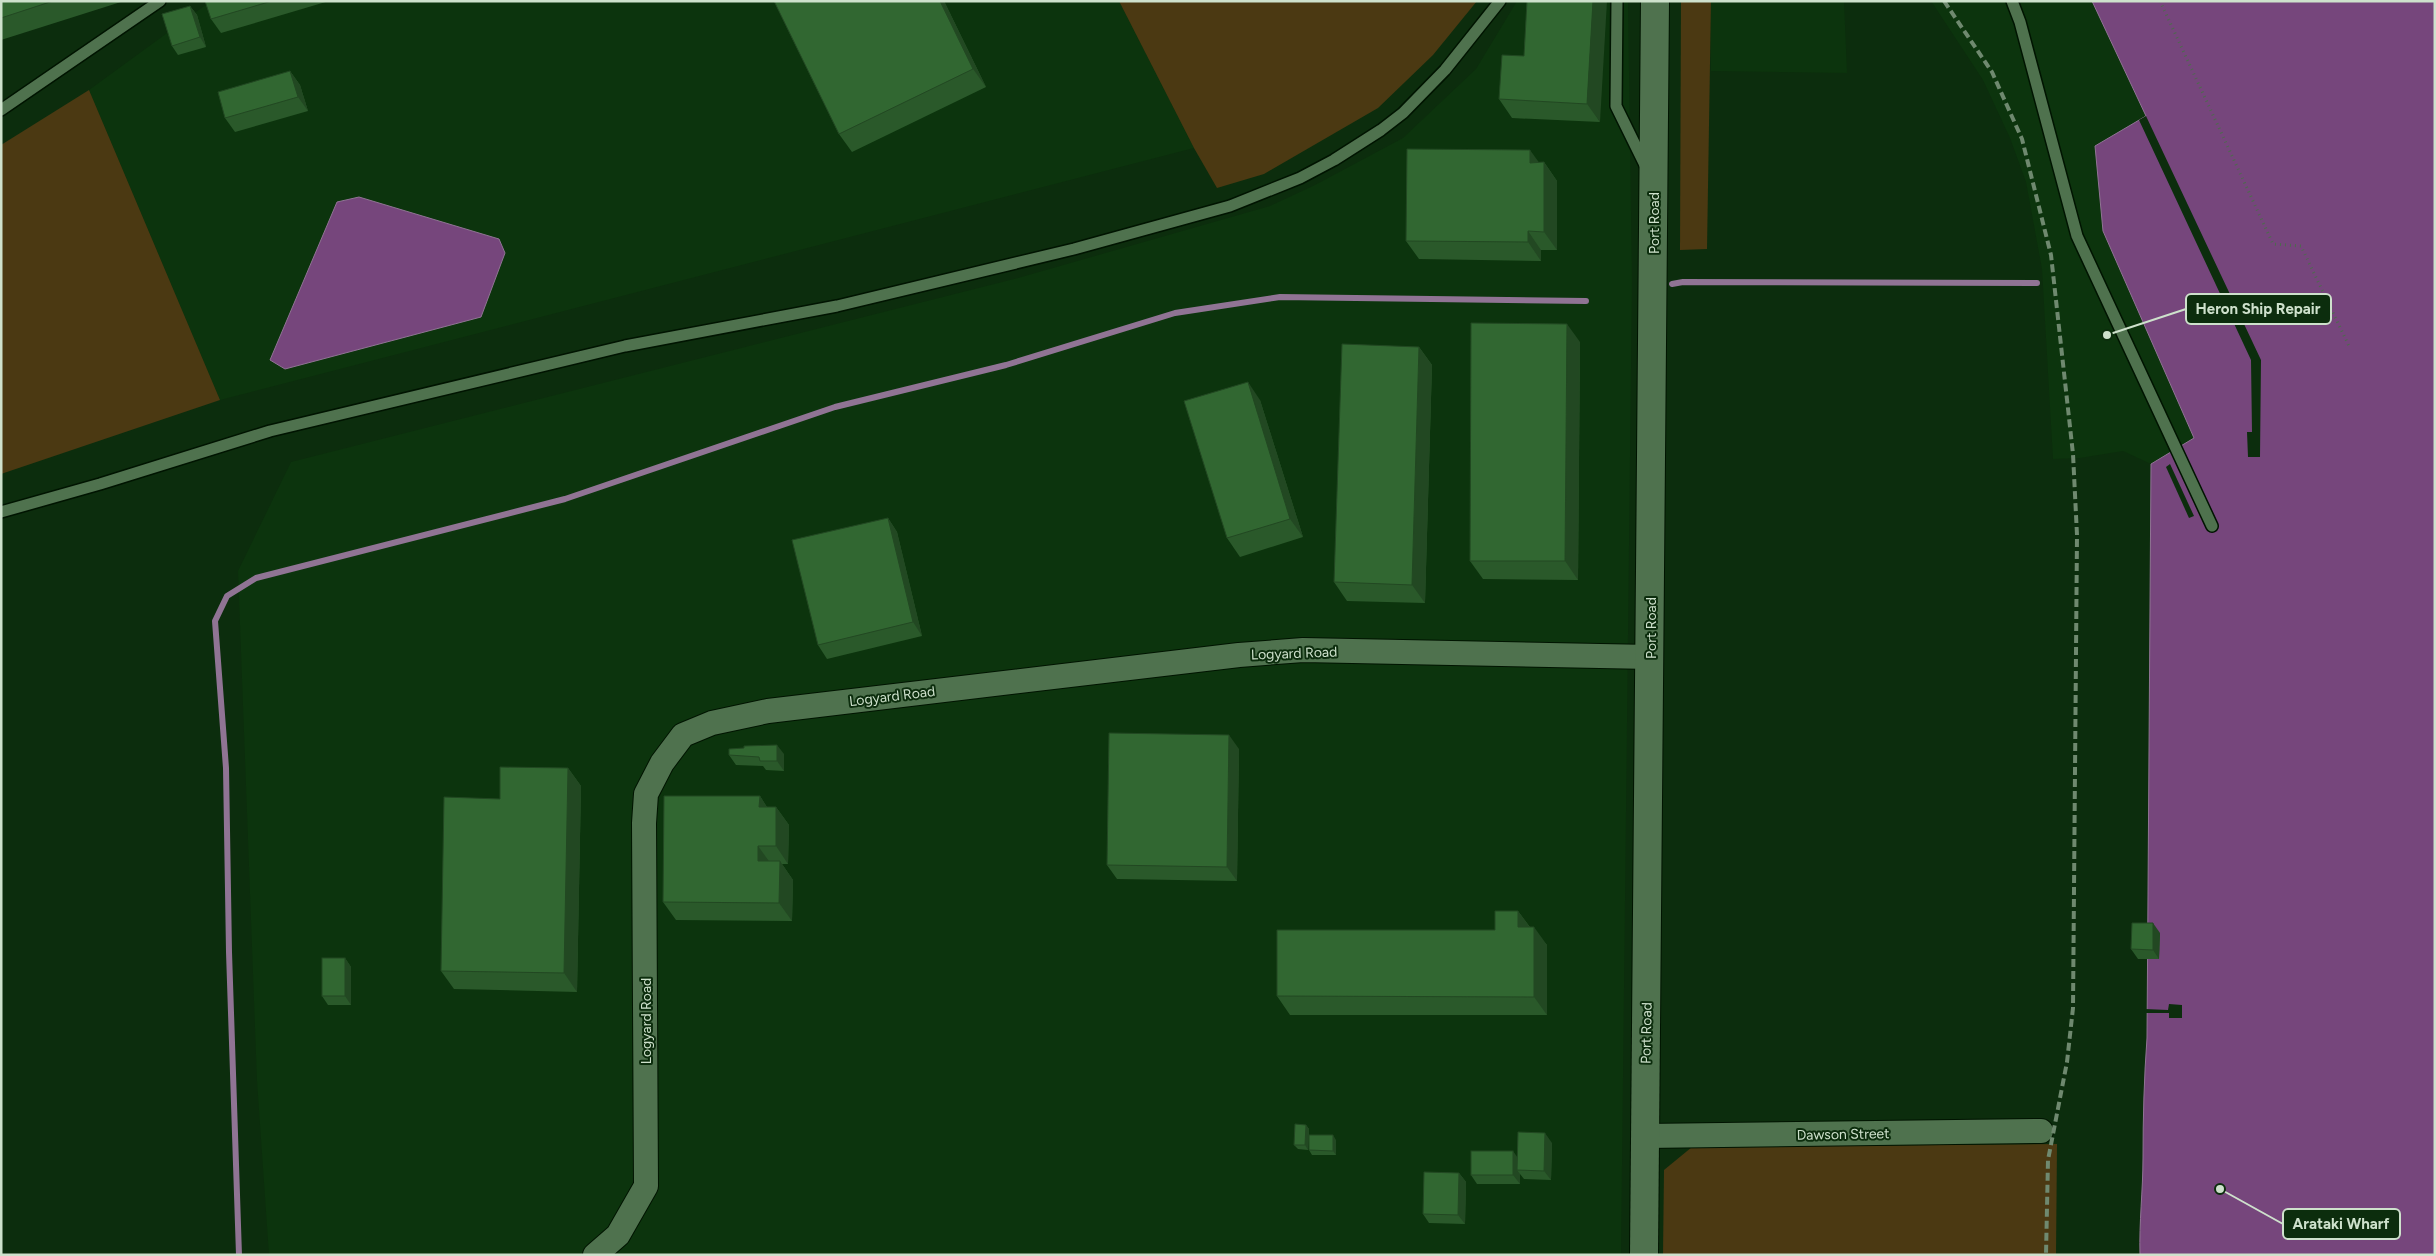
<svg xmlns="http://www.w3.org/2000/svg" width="2436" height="1256" font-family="Figtree,sans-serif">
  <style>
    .built { fill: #0c340d }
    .green { fill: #4b3912 }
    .water { fill: #76467c; stroke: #907494 }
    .pier { fill: #0c2d0d }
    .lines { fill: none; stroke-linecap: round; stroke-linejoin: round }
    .stream { stroke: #907494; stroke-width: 6 }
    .lane-casing { stroke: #001401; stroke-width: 14 }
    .street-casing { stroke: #001401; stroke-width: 26 }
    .secondary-casing { stroke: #001401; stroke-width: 30 }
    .path { stroke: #4e6a4e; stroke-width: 3; stroke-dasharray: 1 4; stroke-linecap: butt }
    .lane { stroke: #4f724e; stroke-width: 11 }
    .street { stroke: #4f724e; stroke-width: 24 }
    .secondary { stroke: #4f724e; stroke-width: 28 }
    .rail { stroke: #6f896f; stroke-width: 4; stroke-dasharray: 8 4; stroke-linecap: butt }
    .wall { fill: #2a592a }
    .shaded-wall { fill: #224822 }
    .building { fill: #316731; stroke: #224822 }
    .labels { text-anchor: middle; stroke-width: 4; stroke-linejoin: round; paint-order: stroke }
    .street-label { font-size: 14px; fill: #cee1cc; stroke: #0c2d0d }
    .leader { fill: none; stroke: #cee1cc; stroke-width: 2 }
    .callout-dot { fill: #cee1cc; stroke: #0c2d0d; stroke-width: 2 }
    .callout { fill: #0c2d0d; stroke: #cee1cc; stroke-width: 2 }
    .callout-label { font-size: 15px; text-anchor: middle; font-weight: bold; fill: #cee1cc }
  </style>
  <rect width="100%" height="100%" fill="#0c2d0d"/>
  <g class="built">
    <path d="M 211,1 L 1119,1 L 1194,148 L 220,400 L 89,90 Z"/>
    <path d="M 1517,1 L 1628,1 L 1632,280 L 1621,1255 L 269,1255 L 257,1081 L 238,571 L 291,462 L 1018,278 L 1270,206 L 1315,185 L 1403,138 L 1476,69 Z"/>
    <path d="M 1711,1 L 1844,1 L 1847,73 L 1711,71 Z"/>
    <path d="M 1931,1 L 2092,1 L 2146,116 L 2095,146 L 2103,231 L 2194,438 L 2151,464 L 2123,451 L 2080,458 L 2053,459 L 2042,269 L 2026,182 L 2010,138 L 1983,80 Z"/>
  </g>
  <g class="green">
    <path d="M 1119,1 L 1477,1 L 1433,55 L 1378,108 L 1264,174 L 1217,188 L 1194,148 Z"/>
    <path d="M 1681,1 L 1711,1 L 1707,249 L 1680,250 Z"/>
    <path d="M 89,90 L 220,400 L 1,474 L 1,145 Z"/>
    <path d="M 2057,1144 L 2056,1255 L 1663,1255 L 1664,1170 L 1692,1147 Z"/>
  </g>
  <g class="water">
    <path d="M 2092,1 L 2435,1 L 2435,1255 L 2140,1255 C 2139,1222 2143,1190 2143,1158 C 2143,1118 2144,1078 2147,1038 L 2151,464 L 2194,438 L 2103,231 L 2095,146 L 2146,116 Z"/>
    <path d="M 359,197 L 499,239 L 505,253 L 481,317 L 285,369 L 270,360 L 337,202 Z"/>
  </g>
  <g class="pier">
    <path d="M 2146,116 L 2261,360 L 2260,457 L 2248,457 L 2247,432 L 2252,432 L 2251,360 L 2139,120 Z"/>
    <path d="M 2170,464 L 2194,516 L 2189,518 L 2166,467 Z"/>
    <path d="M 2169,1004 L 2182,1005 L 2182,1018 L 2169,1018 L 2169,1013 L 2144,1013 L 2145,1009 L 2168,1010 Z"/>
  </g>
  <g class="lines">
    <g class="stream">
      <path d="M 1672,284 L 1683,282 L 2037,283"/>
      <path d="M 239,1255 L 229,952 L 226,768 L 215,621 L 227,596 L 256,578 L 565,499 L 835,407 L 1006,365 L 1175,313 L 1280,297 L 1586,301"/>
    </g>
    <g class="lane-casing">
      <g id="lane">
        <path d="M 1617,1 L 1616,106 L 1646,167"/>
        <path d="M 2012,1 L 2020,22 L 2077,236 L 2212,526"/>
        <path d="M 1,110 L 160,1"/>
        <path d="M 1,512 L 100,484 L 270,431 L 625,346 L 837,306 L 1074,249 L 1230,206 L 1300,178 L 1334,160 L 1381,130 L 1403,113 L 1445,70 L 1500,1"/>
      </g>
    </g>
    <g class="street-casing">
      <g id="street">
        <path d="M 1645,1136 L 2041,1131"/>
        <path d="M 595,1255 L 618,1235 L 646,1186 L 644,823 L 646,794 L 662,763 L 683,735 L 712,723 L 768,711 L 1239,655 L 1303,650 L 1651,657"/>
      </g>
    </g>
    <g class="secondary-casing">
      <path id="secondary" d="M 1644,1255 L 1655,1"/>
    </g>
    <path class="path" d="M 2160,1 L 2273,244 L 2301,246 L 2349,346"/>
    <use href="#lane" class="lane"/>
    <use href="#street" class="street"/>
    <use href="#secondary" class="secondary"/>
    <path class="rail" d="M 1944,1 L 1992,72 L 2022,139 L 2051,255 L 2073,454 L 2077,535 L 2073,1008 L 2067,1062 L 2048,1160 L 2046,1255"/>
  </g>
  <g class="wall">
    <path d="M 1,1 L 124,1 L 1,40 Z"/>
    <path d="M 205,1 L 329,1 L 221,33 L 211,19 Z"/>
    <path d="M 774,1 L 944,1 L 986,87 L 852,152 L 839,134 Z"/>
    <path d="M 1527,1 L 1600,122 L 1512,118 L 1499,99 L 1524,56 Z"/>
    <path d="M 190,6 L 197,15 L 206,47 L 178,55 L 172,46 Z"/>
    <path d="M 290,71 L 300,85 L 308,111 L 235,132 L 225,118 Z"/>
    <path d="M 1539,162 L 1544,162 L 1557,181 L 1557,250 L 1541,250 L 1541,261 L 1419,259 L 1406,241 Z"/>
    <path d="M 1580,342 L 1578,580 L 1483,579 L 1470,561 Z"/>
    <path d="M 1419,347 L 1432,365 L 1425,603 L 1347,601 L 1334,582 Z"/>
    <path d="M 1260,400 L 1303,537 L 1240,557 L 1227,538 Z"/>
    <path d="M 888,518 L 897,532 L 922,636 L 827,659 L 818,645 Z"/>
    <path d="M 1239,749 L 1237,881 L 1117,879 L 1107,865 Z"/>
    <path d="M 784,754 L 784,771 L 766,770 L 763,766 L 736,765 L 729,755 Z"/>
    <path d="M 568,768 L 581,786 L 577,992 L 454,989 L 441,971 L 500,799 Z"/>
    <path d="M 760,796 L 767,807 L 776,807 L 789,825 L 788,864 L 782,864 L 793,880 L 792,921 L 676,920 L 663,902 Z"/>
    <path d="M 1518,911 L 1530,927 L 1547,945 L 1547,1015 L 1290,1015 L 1277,996 L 1495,930 Z"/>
    <path d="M 2160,933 L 2159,959 L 2138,959 L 2131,949 Z"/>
    <path d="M 345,958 L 351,967 L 351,1005 L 328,1005 L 322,996 Z"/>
    <path d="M 1306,1125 L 1309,1129 L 1308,1150 L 1298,1149 L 1294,1145 Z"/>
    <path d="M 1336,1140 L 1336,1155 L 1312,1155 L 1309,1150 Z"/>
    <path d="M 1552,1143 L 1551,1180 L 1524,1179 L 1520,1174 L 1520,1184 L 1477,1184 L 1471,1175 L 1518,1158 Z"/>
    <path d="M 1459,1173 L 1466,1182 L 1465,1224 L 1429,1223 L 1423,1214 Z"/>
  </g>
  <g class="shaded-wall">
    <path d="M 940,1 L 944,1 L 986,87 L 973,69 Z"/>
    <path d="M 1593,1 L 1607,1 L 1600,122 L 1587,104 Z"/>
    <path d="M 190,6 L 197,15 L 206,47 L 200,37 Z"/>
    <path d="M 290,71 L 300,85 L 308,111 L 298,97 Z"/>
    <path d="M 1530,150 L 1543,168 L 1530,163 Z"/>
    <path d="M 1544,162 L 1557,181 L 1557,250 L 1544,232 Z"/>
    <path d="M 1528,231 L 1541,250 L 1541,261 L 1528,242 Z"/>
    <path d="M 1567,324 L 1580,342 L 1578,580 L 1565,561 Z"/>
    <path d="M 1419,347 L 1432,365 L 1425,603 L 1412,585 Z"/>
    <path d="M 1248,382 L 1260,400 L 1303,537 L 1290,519 Z"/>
    <path d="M 888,518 L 897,532 L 922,636 L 913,622 Z"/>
    <path d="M 1229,735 L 1239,749 L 1237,881 L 1227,867 Z"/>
    <path d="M 777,745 L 784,754 L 784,771 L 777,761 Z"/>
    <path d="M 568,768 L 581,786 L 577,992 L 564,973 Z"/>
    <path d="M 760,796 L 772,815 L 759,807 Z"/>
    <path d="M 776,807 L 789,825 L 788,864 L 776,846 Z"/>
    <path d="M 758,846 L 771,864 L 758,861 Z"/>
    <path d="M 780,861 L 793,880 L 792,921 L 779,903 Z"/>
    <path d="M 1518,911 L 1531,929 L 1518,927 Z"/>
    <path d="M 2153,923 L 2160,933 L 2159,959 L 2153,950 Z"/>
    <path d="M 1534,927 L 1547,945 L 1547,1015 L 1534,997 Z"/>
    <path d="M 345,958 L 351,967 L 351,1005 L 345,996 Z"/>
    <path d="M 1306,1125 L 1309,1129 L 1308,1150 L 1305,1145 Z"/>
    <path d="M 1545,1133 L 1552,1143 L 1551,1180 L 1544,1171 Z"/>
    <path d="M 1333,1135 L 1336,1140 L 1336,1155 L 1333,1151 Z"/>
    <path d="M 1513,1151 L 1520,1161 L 1517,1170 L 1520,1174 L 1520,1184 L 1513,1175 Z"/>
    <path d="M 1459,1173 L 1466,1182 L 1465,1224 L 1458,1215 Z"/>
  </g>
  <g class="building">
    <path d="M 1,1 L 53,1 L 1,18 Z"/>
    <path d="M 205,1 L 272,1 L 211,19 Z"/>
    <path d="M 774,1 L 940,1 L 973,69 L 839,134 Z"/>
    <path d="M 1527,1 L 1593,1 L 1587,104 L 1499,99 L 1502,55 L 1524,56 Z"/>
    <path d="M 190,6 L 200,37 L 172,46 L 162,14 Z"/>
    <path d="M 290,71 L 298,97 L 225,118 L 218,92 Z"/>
    <path d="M 1407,149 L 1530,150 L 1530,163 L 1544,162 L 1544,232 L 1528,231 L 1528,242 L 1406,241 Z"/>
    <path d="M 1471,323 L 1567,324 L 1565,561 L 1470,561 Z"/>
    <path d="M 1342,344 L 1419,347 L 1412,585 L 1334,582 Z"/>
    <path d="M 1248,382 L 1290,519 L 1227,538 L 1184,401 Z"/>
    <path d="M 888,518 L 913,622 L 818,645 L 792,540 Z"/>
    <path d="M 1109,733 L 1229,735 L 1227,867 L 1107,865 Z"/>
    <path d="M 777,745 L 777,761 L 760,761 L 759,757 L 729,755 L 729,749 L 744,748 L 744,746 Z"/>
    <path d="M 500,767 L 568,768 L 564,973 L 441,971 L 444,797 L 500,799 Z"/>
    <path d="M 664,796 L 760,796 L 759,807 L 776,807 L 776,846 L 758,846 L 758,861 L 780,861 L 779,903 L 663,902 Z"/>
    <path d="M 1495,911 L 1518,911 L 1518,927 L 1534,927 L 1534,997 L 1277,996 L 1277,930 L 1495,930 Z"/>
    <path d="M 2132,923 L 2153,923 L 2153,950 L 2131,949 Z"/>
    <rect x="322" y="958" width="23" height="38"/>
    <path d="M 1295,1124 L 1306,1125 L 1305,1145 L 1294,1145 Z"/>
    <path d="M 1518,1132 L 1545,1133 L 1544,1171 L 1517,1170 Z"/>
    <path d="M 1309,1135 L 1333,1135 L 1333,1151 L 1309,1150 Z"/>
    <rect x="1471" y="1151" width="42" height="24"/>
    <path d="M 1424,1172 L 1459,1173 L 1458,1215 L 1423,1214 Z"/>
  </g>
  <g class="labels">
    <g class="street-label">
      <text transform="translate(1654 223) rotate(-90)" y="5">Port Road</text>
      <text transform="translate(1651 628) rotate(-90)" y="5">Port Road</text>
      <text transform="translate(1294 653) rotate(-2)" y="5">Logyard Road</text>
      <text transform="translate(892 696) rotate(-7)" y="5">Logyard Road</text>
      <text transform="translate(646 1021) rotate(-90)" y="5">Logyard Road</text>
      <text transform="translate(1646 1033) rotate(-89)" y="5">Port Road</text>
      <text transform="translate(1843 1134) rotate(-1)" y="5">Dawson Street</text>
    </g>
  </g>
  <path class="leader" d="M2107 335L2186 309M2220 1189L2283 1224"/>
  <g class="callout-dot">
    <circle cx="2107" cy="335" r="5"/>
    <circle cx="2220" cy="1189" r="5"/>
  </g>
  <g class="callout">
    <rect x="2186" y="294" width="145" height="30" rx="5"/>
    <rect x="2283" y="1209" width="117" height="30" rx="5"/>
  </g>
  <g class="callout-label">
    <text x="2258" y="314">Heron Ship Repair</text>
    <text x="2341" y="1229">Arataki Wharf</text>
  </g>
  <rect width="2436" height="1256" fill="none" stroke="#cee1cc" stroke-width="5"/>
</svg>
